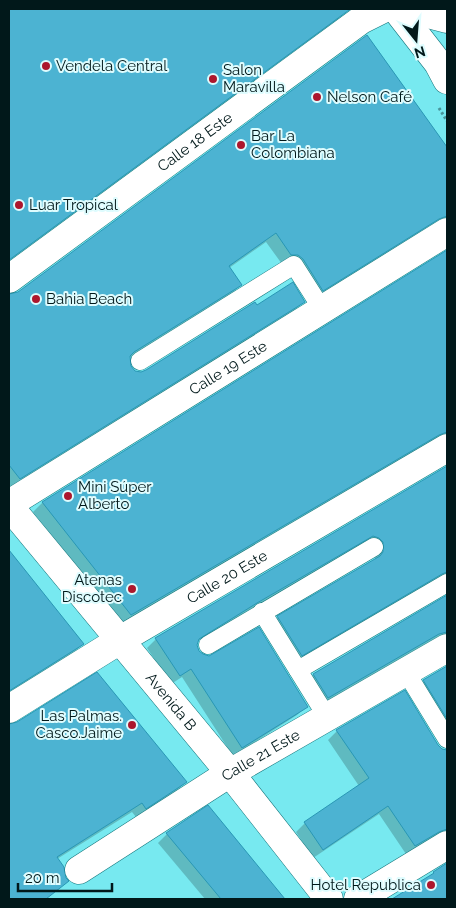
<svg xmlns="http://www.w3.org/2000/svg" width="456" height="908" font-family="Raleway,sans-serif">
  <style>
    .shadow { fill: #0003 }
    .building { fill: #4cb3d2; stroke: #2997b5 }
    .lines { fill: none; stroke-linecap: round; stroke-linejoin: round }
    .lane-casing { stroke: #14767c; stroke-width: 19 }
    .street-casing { stroke: #14767c; stroke-width: 29 }
    .secondary-casing { stroke: #14767c; stroke-width: 29 }
    .path { stroke: #48959a; stroke-width: 3; stroke-dasharray: 2.5 2.5; stroke-linecap: butt }
    .lane { stroke: #fff; stroke-width: 18 }
    .street { stroke: #fff; stroke-width: 28 }
    .secondary { stroke: #fff; stroke-width: 28 }
    .poi-dot { fill: #ac172d; stroke: #defcfe; stroke-width: 2 }
    .labels { text-anchor: middle; stroke-width: 4; stroke-linejoin: round; paint-order: stroke }
    .poi-label { font-size: 15px; fill: #01181a; stroke: #defcfe; text-anchor: start }
    .street-label { font-size: 15px; fill: #01181a; stroke: #defcfe }
  </style>
  <rect width="100%" height="100%" fill="#77e9f0"/>
  <g class="shadow">
    <path d="M 9,9 L 347,9 L 338,19 L 9,261 Z"/>
    <path d="M 367,37 L 447,149 L 447,230 L 313,299 L 282,264 L 266,242 L 229,268 L 241,285 L 231,294 L 129,358 L 130,367 L 135,372 L 141,373 L 146,371 L 256,307 L 303,302 L 294,311 L 10,488 L 9,295 L 19,293 Z"/>
    <path d="M 447,252 L 447,445 L 122,623 L 33,512 L 42,503 Z"/>
    <path d="M 447,467 L 447,587 L 292,664 L 269,626 L 278,617 L 375,560 L 375,551 L 363,545 L 246,612 L 197,642 L 197,650 L 203,656 L 306,706 L 297,715 L 233,756 L 182,677 L 171,684 L 147,648 L 156,639 Z"/>
    <path d="M 9,552 L 83,644 L 73,653 L 9,693 Z"/>
    <path d="M 447,597 L 447,645 L 319,707 L 304,684 L 313,675 Z"/>
    <path d="M 447,667 L 447,743 L 415,690 L 424,681 Z"/>
    <path d="M 18,723 L 186,782 L 176,791 L 136,817 L 132,812 L 57,859 L 64,879 L 67,881 L 46,899 L 9,899 L 9,726 Z"/>
    <path d="M 337,731 L 437,746 L 447,751 L 447,842 L 406,854 L 379,814 L 313,858 L 296,832 L 305,823 L 359,786 L 328,740 Z"/>
    <path d="M 208,807 L 284,899 L 205,899 L 158,843 L 167,834 Z"/>
    <path d="M 447,865 L 447,899 L 395,899 L 428,879 L 434,873 Z"/>
  </g>
  <g class="building">
    <path d="M 9,9 L 348,9 L 349,10 L 9,260 Z"/>
    <path d="M 367,35 L 447,147 L 447,216 L 439,219 L 323,291 L 303,259 L 298,255 L 291,255 L 276,233 L 229,266 L 242,285 L 134,352 L 130,356 L 131,366 L 135,371 L 141,372 L 146,370 L 255,302 L 257,305 L 293,282 L 305,302 L 20,479 L 9,465 L 9,294 L 18,292 Z"/>
    <path d="M 447,250 L 447,432 L 439,435 L 131,615 L 42,502 Z"/>
    <path d="M 447,466 L 447,572 L 442,574 L 302,656 L 277,616 L 380,556 L 383,552 L 383,542 L 379,538 L 373,536 L 257,603 L 199,639 L 197,645 L 199,651 L 203,654 L 209,656 L 259,627 L 308,707 L 242,748 L 191,669 L 180,676 L 155,638 Z"/>
    <path d="M 9,550 L 84,644 L 9,691 Z"/>
    <path d="M 447,595 L 447,632 L 439,634 L 328,698 L 313,674 Z"/>
    <path d="M 447,666 L 447,719 L 423,680 Z"/>
    <path d="M 97,672 L 187,782 L 146,809 L 142,803 L 57,857 L 64,867 L 66,878 L 69,881 L 46,899 L 9,899 L 9,724 L 17,722 Z"/>
    <path d="M 405,690 L 438,745 L 442,749 L 447,750 L 447,829 L 439,832 L 415,846 L 388,806 L 323,850 L 304,822 L 369,778 L 336,730 Z"/>
    <path d="M 208,805 L 285,899 L 221,899 L 166,833 Z"/>
    <path d="M 447,863 L 447,899 L 392,899 L 434,873 L 433,872 Z"/>
  </g>
  <g class="lines">
    <g class="lane-casing">
      <g id="lane">
        <path d="M 140,361 L 294,265 L 322,309"/>
        <path d="M 262,612 L 327,717"/>
        <path d="M 208,645 L 374,547"/>
        <path d="M 298,670 L 447,583"/>
        <path d="M 406,672 L 447,739"/>
      </g>
    </g>
    <g class="street-casing">
      <g id="street">
        <path d="M 396,9 L 438,63 L 447,80"/>
        <path d="M 409,9 L 447,19"/>
        <path id="s1" d="M 9,279 L 361,20 L 383,9"/>
        <path id="s2" d="M 9,504 L 447,232"/>
        <path id="s3" d="M 9,709 L 120,640 L 447,448"/>
        <path id="s4" d="M 79,870 L 230,773 L 447,648"/>
        <path d="M 358,899 L 447,845"/>
      </g>
    </g>
    <g class="secondary-casing">
      <g id="secondary">
        <path id="s5" d="M 9,506 L 230,773 L 329,899"/>
      </g>
    </g>
    <path class="path" d="M 439,108 L 447,121"/>
    <use href="#lane" class="lane"/>
    <use href="#street" class="street"/>
    <use href="#secondary" class="secondary"/>
  </g>
  <g class="poi-dot">
    <circle cx="46" cy="66" r="5"/>
    <circle cx="213" cy="79" r="5"/>
    <circle cx="317" cy="97" r="5"/>
    <circle cx="241" cy="145" r="5"/>
    <circle cx="19" cy="205" r="5"/>
    <circle cx="36" cy="299" r="5"/>
    <circle cx="68" cy="496" r="5"/>
    <circle cx="132" cy="589" r="5"/>
    <circle cx="132" cy="725" r="5"/>
    <circle cx="431" cy="885" r="5"/>
  </g>
  <g class="labels">
    <g class="poi-label">
      <text x="56" y="71">Vendela Central</text>
      <text x="223" y="75">Salon<tspan x="223" dy="17">Maravilla</tspan></text>
      <text x="327" y="102">Nelson Café</text>
      <text x="251" y="141">Bar La<tspan x="251" dy="17">Colombiana</tspan></text>
      <text x="29" y="210">Luar Tropical</text>
      <text x="46" y="304">Bahia Beach</text>
      <text x="78" y="492">Mini Súper<tspan x="78" dy="17">Alberto</tspan></text>
      <text x="122" y="585" text-anchor="end">Atenas<tspan x="122" dy="17">Discotec</tspan></text>
      <text x="122" y="721" text-anchor="end">Las Palmas.<tspan x="122" dy="17">Casco.Jaime</tspan></text>
      <text x="421" y="890" text-anchor="end">Hotel Republica</text>
    </g>
    <g class="street-label">
      <text dy="5" stroke="none"><textPath href="#s1" startOffset="231">Calle 18 Este</textPath></text>
      <text dy="5" stroke="none"><textPath href="#s2" startOffset="258">Calle 19 Este</textPath></text>
      <text dy="5" stroke="none"><textPath href="#s3" startOffset="255">Calle 20 Este</textPath></text>
      <text dy="5" stroke="none"><textPath href="#s5" startOffset="254">Avenida B</textPath></text>
      <text dy="5" stroke="none"><textPath href="#s4" startOffset="215">Calle 21 Este</textPath></text>
    </g>
  </g>
  <rect width="456" height="908" fill="none" stroke="#01181a" stroke-width="20"/>
  <g transform="translate(416 40) rotate(163)" stroke="#defcfe" stroke-width="4" paint-order="stroke">
  <path d="M0-4L9 19L0 12L-9 19Z" fill="#01181a"/>
  <text y="-8" font-size="14" font-weight="bold" text-anchor="middle" fill="#01181a">N</text>
  </g>
  <path d="M18 883v8h94v-8" fill="none" stroke="#01181a" stroke-width="2.5"/>
  <text x="25" y="883" font-size="15" fill="#01181a" stroke="#defcfe" stroke-width="4" paint-order="stroke">20 m</text>
</svg>
